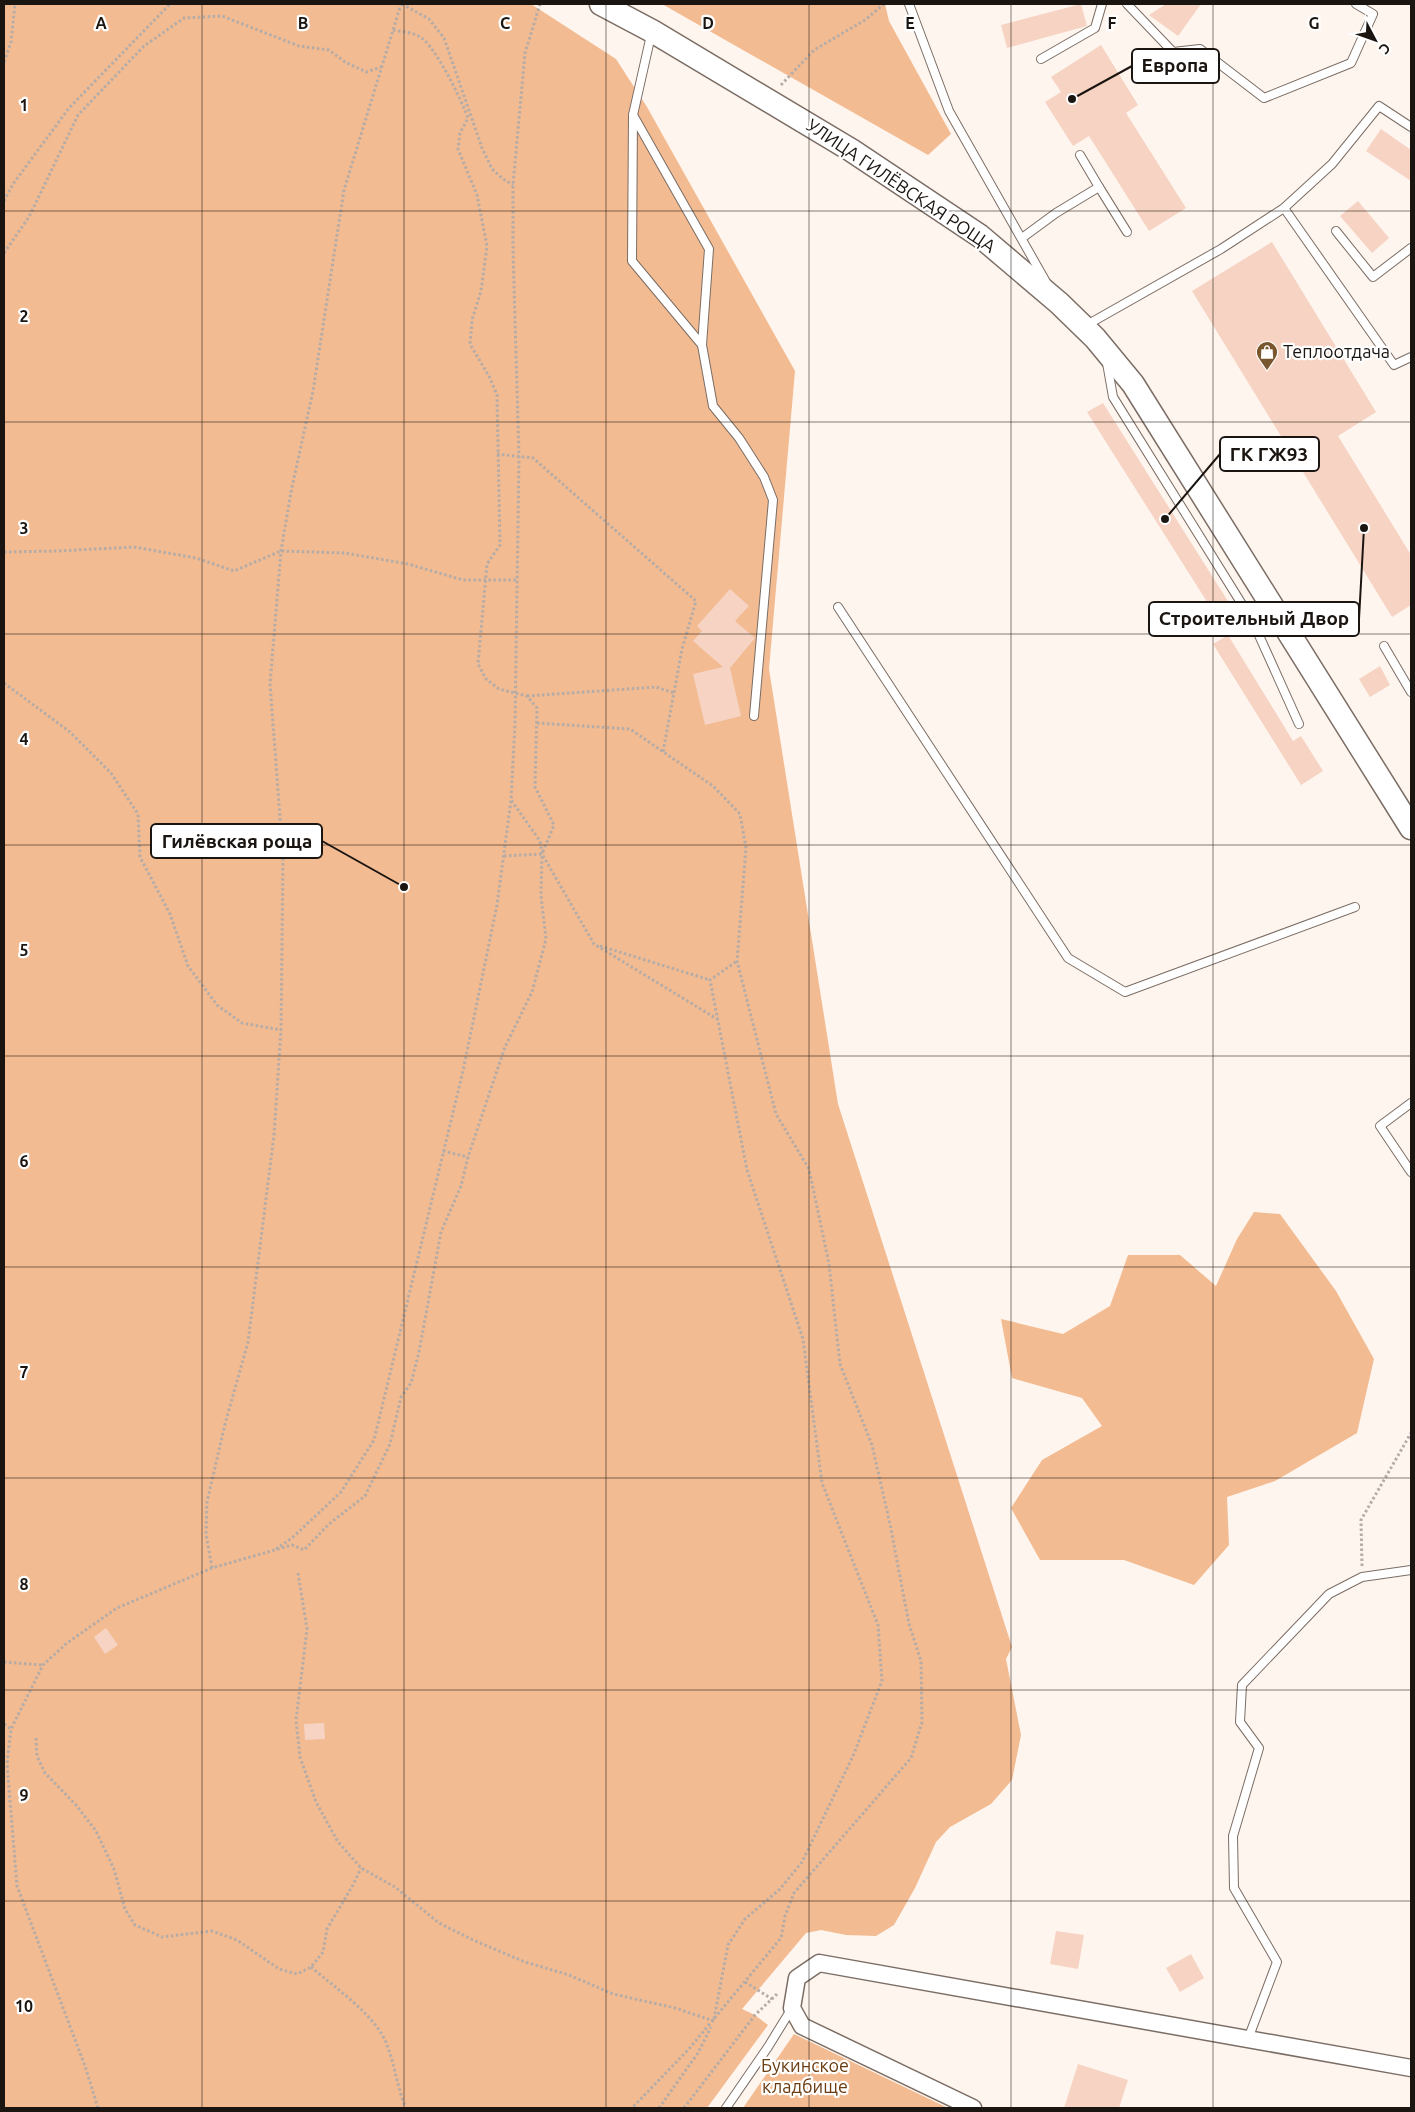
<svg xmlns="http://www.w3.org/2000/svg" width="1415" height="2112" font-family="Ubuntu,sans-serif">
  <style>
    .green { fill: #f3bb91 }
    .building { fill: #f6d3c2 }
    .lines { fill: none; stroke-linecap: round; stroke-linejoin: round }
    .lane-casing { stroke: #7b6d64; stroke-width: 10 }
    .street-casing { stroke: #7b6d64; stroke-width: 19 }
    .secondary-casing { stroke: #7b6d64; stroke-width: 25 }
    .path { stroke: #b5aca7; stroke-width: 3; stroke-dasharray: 2.5 2.5; stroke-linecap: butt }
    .lane { stroke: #fff; stroke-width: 8 }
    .street { stroke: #fff; stroke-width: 16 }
    .secondary { stroke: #fff; stroke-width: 22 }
    .grid { fill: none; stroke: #1b1511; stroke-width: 1; stroke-opacity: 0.55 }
    .labels { text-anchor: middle; stroke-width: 4.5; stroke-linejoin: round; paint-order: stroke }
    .street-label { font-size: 18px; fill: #1b1511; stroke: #fff }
    .poi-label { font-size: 18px; fill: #1b1511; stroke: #fff; text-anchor: start }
    .park-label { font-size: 18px; fill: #6a3c11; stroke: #fff }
    .grid-label { font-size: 16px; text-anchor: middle; font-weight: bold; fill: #1b1511; stroke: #fff; stroke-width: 4.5; stroke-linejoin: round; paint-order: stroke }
    .leader { fill: none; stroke: #1b1511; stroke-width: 2 }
    .callout-dot { fill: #1b1511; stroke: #fff; stroke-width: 2 }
    .callout { fill: #fff; stroke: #1b1511; stroke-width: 2 }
    .callout-label { font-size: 19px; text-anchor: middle; font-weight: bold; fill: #1b1511 }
  </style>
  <rect width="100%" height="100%" fill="#fff5ef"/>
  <g class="green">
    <path d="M 4,4 L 531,4 L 616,59 L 647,107 L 795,371 L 769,669 L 838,1104 L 1012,1647 L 1006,1659 L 1021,1735 L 1012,1780 L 991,1804 L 950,1827 L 936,1842 L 915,1888 L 894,1925 L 876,1936 L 846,1935 L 821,1930 L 806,1933 L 742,2009 L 755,2015 L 768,2025 L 707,2108 L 4,2108 Z"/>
    <path d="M 662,4 L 885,4 L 889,21 L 951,134 L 928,155 Z"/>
    <path d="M 1254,1212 L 1280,1214 L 1336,1291 L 1374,1359 L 1357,1433 L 1275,1481 L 1227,1497 L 1229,1545 L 1194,1585 L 1124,1560 L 1040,1560 L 1011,1508 L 1042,1460 L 1102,1426 L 1082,1398 L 1012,1378 L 1001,1319 L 1063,1334 L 1110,1306 L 1128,1255 L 1180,1255 L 1216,1286 L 1237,1239 Z"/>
    <path d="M 794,2034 L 948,2108 L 743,2108 Z"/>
  </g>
  <g class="building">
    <path d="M 1081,4 L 1087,26 L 1007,48 L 1001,25 Z"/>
    <path d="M 1166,4 L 1201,4 L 1178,36 L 1149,15 Z"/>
    <path d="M 1101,45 L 1138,105 L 1126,113 L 1186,208 L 1149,231 L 1089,136 L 1073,146 L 1045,102 L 1061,92 L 1051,77 Z"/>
    <path d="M 1381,129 L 1411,150 L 1411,181 L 1366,151 Z"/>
    <path d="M 1358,201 L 1389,238 L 1372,253 L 1340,216 Z"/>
    <path d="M 1272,242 L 1376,412 L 1338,436 L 1411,555 L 1411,605 L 1392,617 L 1192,291 Z"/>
    <path d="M 1103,403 L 1243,625 L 1228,635 L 1087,412 Z"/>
    <path d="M 730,589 L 749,606 L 735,621 L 755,638 L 730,668 L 741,716 L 705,725 L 693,674 L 723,667 L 693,641 L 702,631 L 697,626 Z"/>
    <path d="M 1228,635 L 1293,741 L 1301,736 L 1323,771 L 1301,785 L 1213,644 Z"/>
    <path d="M 1380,666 L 1390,685 L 1370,697 L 1359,679 Z"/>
    <path d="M 106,1628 L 118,1645 L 105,1654 L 94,1637 Z"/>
    <path d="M 324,1723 L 325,1739 L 305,1740 L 304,1724 Z"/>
    <path d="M 1056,1931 L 1084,1935 L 1078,1969 L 1050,1964 Z"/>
    <path d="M 1191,1954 L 1204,1978 L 1180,1992 L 1166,1968 Z"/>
    <path d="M 1078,2064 L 1128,2080 L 1119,2108 L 1064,2108 Z"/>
  </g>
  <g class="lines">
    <g class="lane-casing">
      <g id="lane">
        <path d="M 909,4 L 949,111 L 1046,282"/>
        <path d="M 1127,4 L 1173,52 L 1200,49 L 1264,98 L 1351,63 L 1373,14 L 1356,4"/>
        <path d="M 651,35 L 633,115 L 632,261 L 702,345 L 713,406 L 739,438 L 764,477 L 773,500 L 754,716"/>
        <path d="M 1041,59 L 1095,28 L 1102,4"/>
        <path d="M 633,115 L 709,249 L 702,345"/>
        <path d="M 1099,187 L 1127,232"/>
        <path d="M 1284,208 L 1394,365 L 1411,357"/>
        <path d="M 1336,231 L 1373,277 L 1411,248"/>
        <path d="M 1022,238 L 1056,213 L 1099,187 L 1080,155"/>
        <path d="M 1085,326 L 1221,249 L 1284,208 L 1332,164 L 1379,106 L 1411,127"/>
        <path d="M 1107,363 L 1113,397 L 1253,622 L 1299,724"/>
        <path d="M 838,607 L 1068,958 L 1125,992 L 1355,907"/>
        <path d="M 1384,646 L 1411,692"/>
        <path d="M 1411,1103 L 1380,1126 L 1411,1172"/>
        <path d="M 1248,2039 L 1277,1962 L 1234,1888 L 1233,1836 L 1259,1748 L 1240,1722 L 1242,1685 L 1329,1594 L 1362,1577 L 1411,1570"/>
        <path d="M 726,2108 L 768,2047 L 792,2008"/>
      </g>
    </g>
    <g class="street-casing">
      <path id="street" d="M 973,2108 L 802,2026 L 792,2008 L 797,1978 L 819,1963 L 1411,2068"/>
    </g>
    <g class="secondary-casing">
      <path id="secondary" d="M 601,4 L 652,31 L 851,150 L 980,236 L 1059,303 L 1095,338 L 1133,384 L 1411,828"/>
    </g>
    <g class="path">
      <path d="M 402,4 L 429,19 L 444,38 L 482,148 L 492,169 L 503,179 L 513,185"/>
      <path d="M 393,30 C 402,32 412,32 420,37 C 435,45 462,101 468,118 L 460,133 L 458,149 L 477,195 L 487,246 L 481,291 L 472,320 L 470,344 L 490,378 L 497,395 L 500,545 L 487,564 L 478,664 L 486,679 L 499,689 L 527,696 L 537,708 L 535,787 L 554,825 L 542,854"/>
      <path d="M 4,62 L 11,42 L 15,4"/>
      <path d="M 781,85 L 814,50 L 865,20 L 884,4"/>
      <path d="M 4,201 L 13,184 L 69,108 L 170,4"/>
      <path d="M 4,253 L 29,217 L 78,115 L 144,46 L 184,18 L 222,16 L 299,46 L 329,50 L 345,62 L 366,72 L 381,67"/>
      <path d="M 497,454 L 533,458 L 696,601 L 682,649 L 663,752"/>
      <path d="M 4,552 L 57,551 L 134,547 L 196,558 L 234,571 L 281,551 L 312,552 L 345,553 L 408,564 L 463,580 L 517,580"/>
      <path d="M 4,683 L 70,732 L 111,773 L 138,814 L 140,857 L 170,914 L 188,966 L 217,1005 L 242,1023 L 281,1030"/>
      <path d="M 527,696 L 656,687 L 674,693"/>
      <path d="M 537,723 L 630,729 L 713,786 L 740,814 L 746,848 L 737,961 L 776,1114 L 809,1169 L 829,1264 L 840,1364 L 872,1445 L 890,1524 L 909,1624 L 921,1661 L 922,1722 L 911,1758 L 794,1893 L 785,1916 L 781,1938 L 688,2050 L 632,2108"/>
      <path d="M 504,856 L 542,854 L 594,944 L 717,1019"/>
      <path d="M 600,946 L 710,980"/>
      <path d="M 443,1151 L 468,1157"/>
      <path d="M 276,1549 L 292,1538 L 341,1492 L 374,1440 L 463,1071 L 497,905 L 511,800 L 515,724 L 519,457 L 513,250 L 513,185 L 525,53 L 540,4"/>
      <path d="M 1362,1566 L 1361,1520 L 1411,1433"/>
      <path d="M 212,1568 L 206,1534 L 207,1502 L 225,1424 L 248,1342 L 274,1135 L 281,1030 L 283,857 L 270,684 L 281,551 L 291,492 L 313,391 L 344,190 L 401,4"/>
      <path d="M 298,1573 L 307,1629 L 296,1720 L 300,1757 L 316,1802 L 338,1842 L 361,1868 L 395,1887 L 439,1923 L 473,1940 L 525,1962 L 569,1975 L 613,1994 L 675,2008 L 714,2021"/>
      <path d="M 4,1662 L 43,1665"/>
      <path d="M 4,1724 L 11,1729"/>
      <path d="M 36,1738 L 37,1756 L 45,1773 L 76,1805 L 96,1831 L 114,1869 L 125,1909 L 135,1925 L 162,1937 L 212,1931 L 237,1940 L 279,1969 L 297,1974 L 311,1967 L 323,1952 L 327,1929 L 353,1885 L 361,1868"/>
      <path d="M 311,1967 C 335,1988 376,2015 387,2045 C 395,2065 397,2088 406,2108"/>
      <path d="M 745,1982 L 772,1999"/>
      <path d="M 714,2019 L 728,1945 L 745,1919 L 780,1889 L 802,1862 L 853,1756 L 882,1681 L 878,1625 L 822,1483 L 803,1339 L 747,1170 L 710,980 L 737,961"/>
      <path d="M 98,2108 L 85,2066 L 17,1886 L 7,1764 L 11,1729 L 43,1665 L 67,1643 L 117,1608 L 212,1568 L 292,1545 L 304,1550 L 329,1524 L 365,1496 L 390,1444 L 401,1397 L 411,1383 L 419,1352 L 441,1232 L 461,1186 L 468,1157 L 505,1047 L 532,992 L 546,939 L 541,896 L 542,854 L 540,841 L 511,800"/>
      <path d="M 659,2108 L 698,2053 L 711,2027"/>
      <path d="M 684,2108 L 755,2015 L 777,1994"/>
    </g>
    <use href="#lane" class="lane"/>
    <use href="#street" class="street"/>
    <use href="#secondary" class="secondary"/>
  </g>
  <path class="grid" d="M 202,4 L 202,2108M 404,4 L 404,2108M 606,4 L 606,2108M 809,4 L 809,2108M 1011,4 L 1011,2108M 1213,4 L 1213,2108M 4,211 L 1411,211M 4,422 L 1411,422M 4,634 L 1411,634M 4,845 L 1411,845M 4,1056 L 1411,1056M 4,1267 L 1411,1267M 4,1478 L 1411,1478M 4,1690 L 1411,1690M 4,1901 L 1411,1901"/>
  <defs>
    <g id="shop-pin" transform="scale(1.125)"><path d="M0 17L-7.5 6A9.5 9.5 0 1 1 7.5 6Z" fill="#79562e" stroke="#fff"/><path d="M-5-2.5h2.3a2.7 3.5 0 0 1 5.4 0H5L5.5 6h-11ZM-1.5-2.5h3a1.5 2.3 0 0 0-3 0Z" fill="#fff"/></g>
  </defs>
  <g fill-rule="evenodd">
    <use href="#shop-pin" x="1267" y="352"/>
  </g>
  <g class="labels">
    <g class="street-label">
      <text transform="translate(901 186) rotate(34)" y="6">УЛИЦА ГИЛЁВСКАЯ РОЩА</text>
    </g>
    <g class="poi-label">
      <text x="1283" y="358">Теплоотдача</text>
    </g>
    <g class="park-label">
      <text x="805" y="2072">Букинское<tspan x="805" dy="21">кладбище</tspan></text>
    </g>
  </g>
  <g class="grid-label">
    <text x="101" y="29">A</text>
    <text x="303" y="29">B</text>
    <text x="505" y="29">C</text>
    <text x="708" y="29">D</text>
    <text x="910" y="29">E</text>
    <text x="1112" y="29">F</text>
    <text x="1314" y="29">G</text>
    <text x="24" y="111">1</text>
    <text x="24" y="322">2</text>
    <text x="24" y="534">3</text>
    <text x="24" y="745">4</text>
    <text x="24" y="956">5</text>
    <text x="24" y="1167">6</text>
    <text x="24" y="1378">7</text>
    <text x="24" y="1590">8</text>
    <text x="24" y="1801">9</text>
    <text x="24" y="2012">10</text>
  </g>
  <path class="leader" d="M1072 99L1132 66M1165 519L1220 454M1364 528L1359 619M404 887L322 841"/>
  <g class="callout-dot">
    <circle cx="1072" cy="99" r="5"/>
    <circle cx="1165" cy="519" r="5"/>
    <circle cx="1364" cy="528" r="5"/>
    <circle cx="404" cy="887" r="5"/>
  </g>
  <g class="callout">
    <rect x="1132" y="49" width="87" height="34" rx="5"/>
    <rect x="1220" y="437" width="99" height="34" rx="5"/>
    <rect x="1149" y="602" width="210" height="34" rx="5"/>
    <rect x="151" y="824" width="171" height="34" rx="5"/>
  </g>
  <g class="callout-label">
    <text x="1175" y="72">Европа</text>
    <text x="1269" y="461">ГК ГЖ93</text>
    <text x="1254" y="625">Строительный Двор</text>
    <text x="237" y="848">Гилёвская роща</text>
  </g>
  <rect width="1415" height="2112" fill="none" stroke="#1b1511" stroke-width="10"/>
  <g transform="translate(1375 40) rotate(131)" stroke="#ffffff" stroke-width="4" paint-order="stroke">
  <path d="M0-4L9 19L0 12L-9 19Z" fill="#1b1511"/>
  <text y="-8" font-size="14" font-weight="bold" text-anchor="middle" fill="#1b1511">С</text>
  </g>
</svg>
